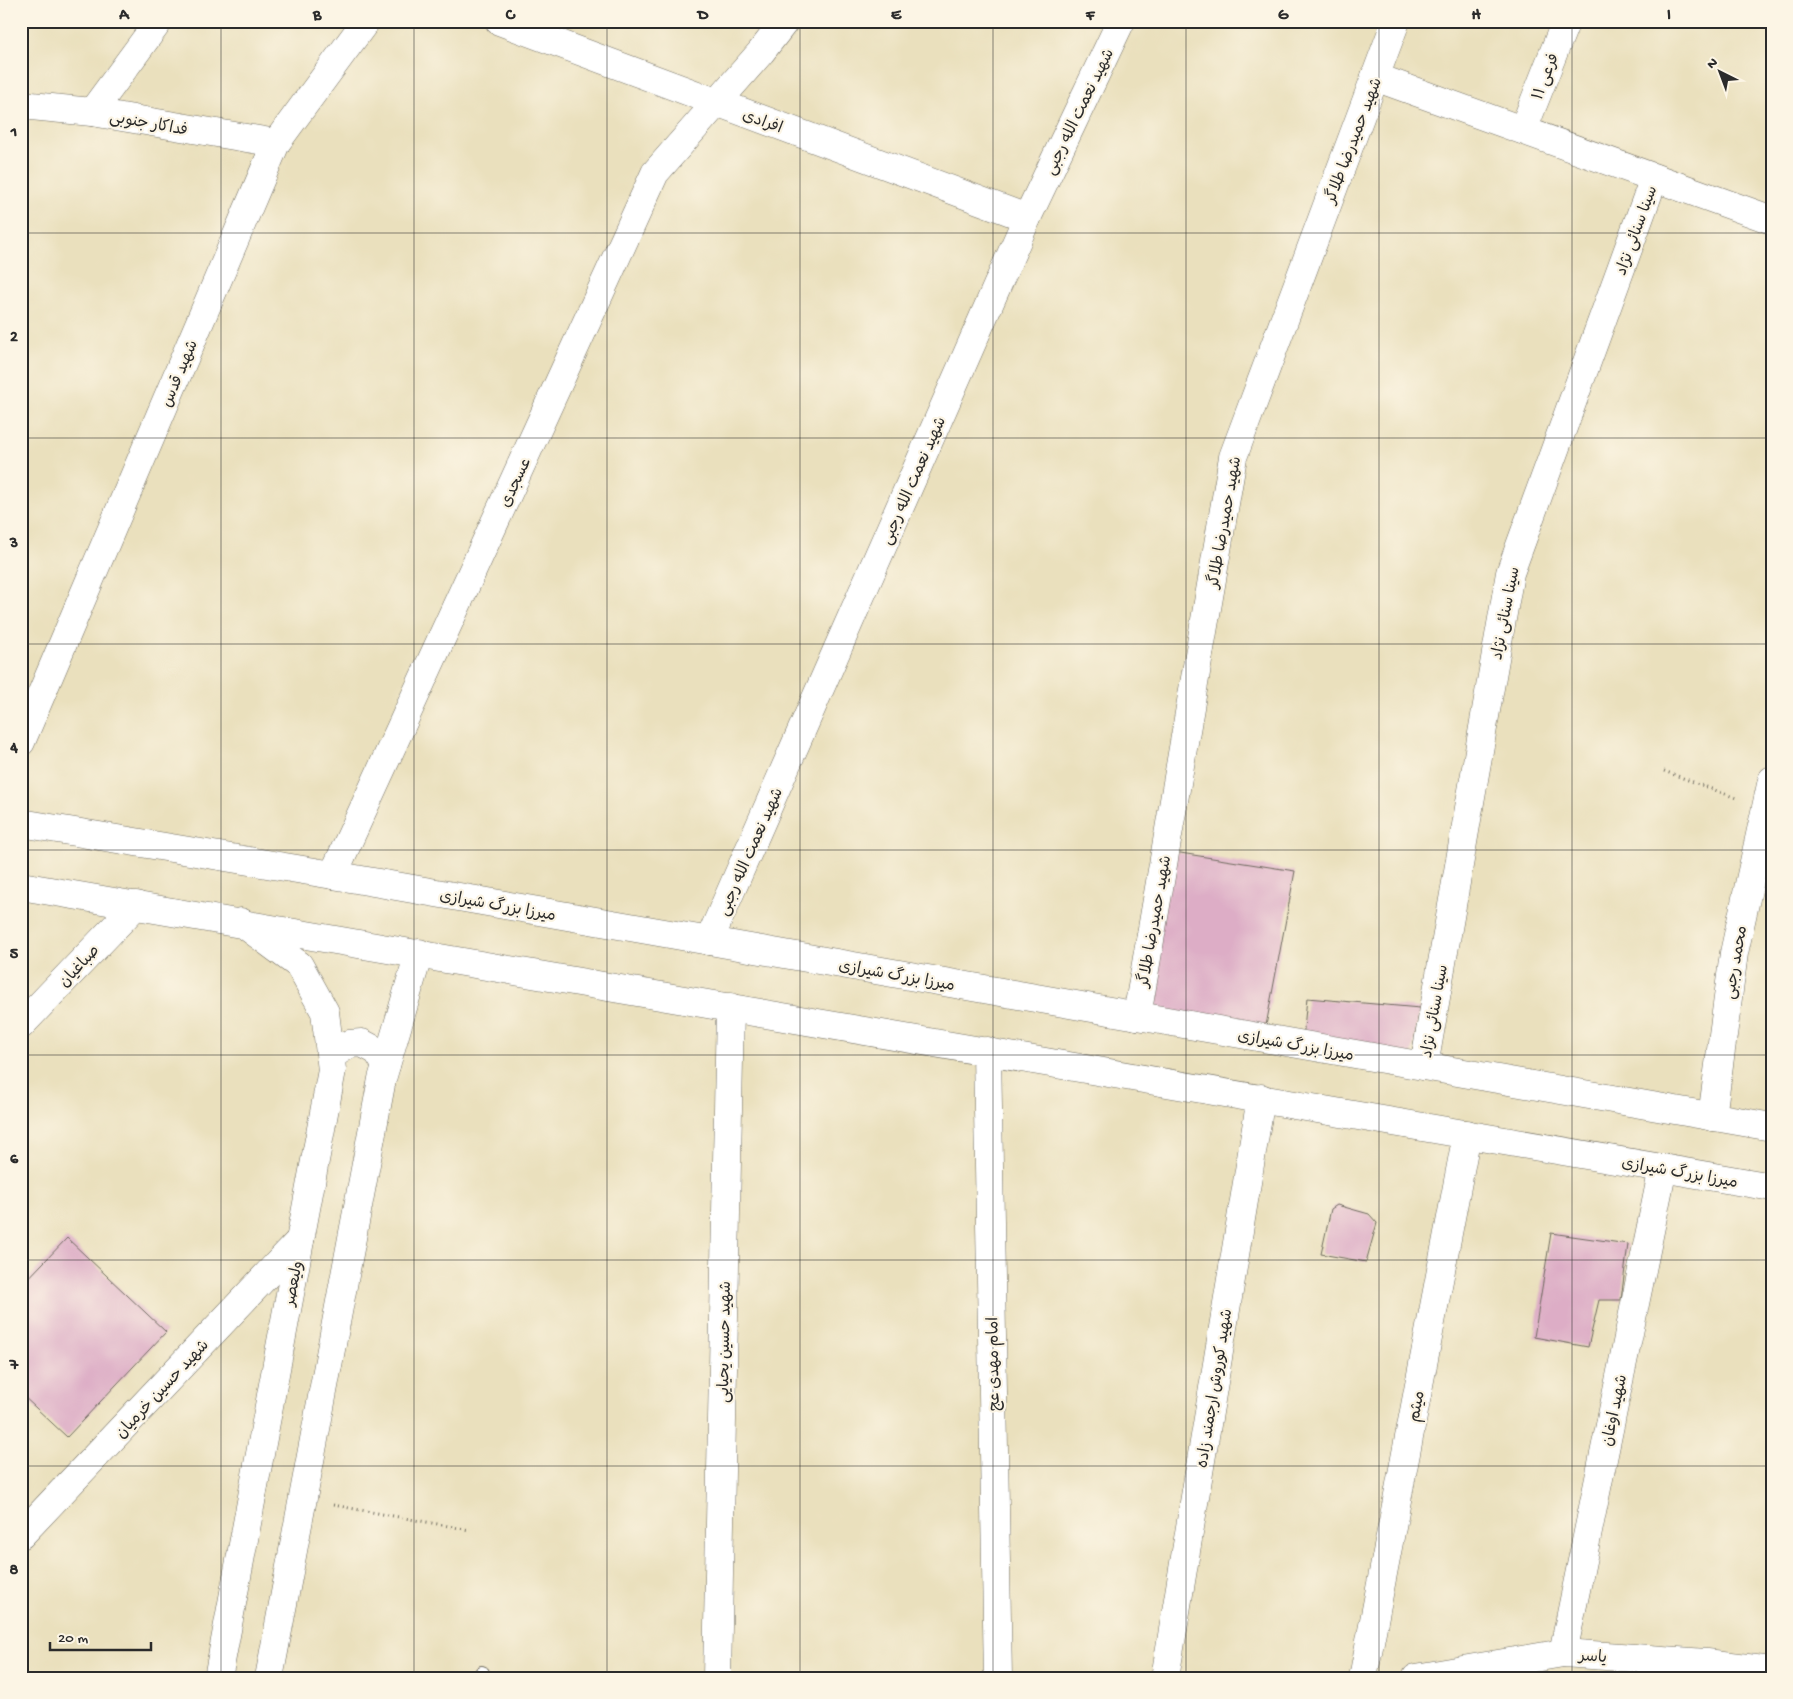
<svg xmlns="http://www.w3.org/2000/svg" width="1793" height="1699" font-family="'Gochi Hand','Playpen Sans Arabic',sans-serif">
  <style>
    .building { fill: #ddadc6 }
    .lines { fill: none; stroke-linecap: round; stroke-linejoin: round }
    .lane-casing { stroke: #6e6a5e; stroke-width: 16 }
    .street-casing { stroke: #6e6a5e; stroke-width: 29 }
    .secondary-casing { stroke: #6e6a5e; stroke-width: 29 }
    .primary-casing { stroke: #6e6a5e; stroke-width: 29 }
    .path { stroke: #6e6a5e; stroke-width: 3; stroke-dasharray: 1 4; stroke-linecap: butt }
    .lane { stroke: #fff; stroke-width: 14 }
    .street { stroke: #fff; stroke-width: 28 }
    .secondary { stroke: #fff; stroke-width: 28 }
    .primary { stroke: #fff; stroke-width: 28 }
    .grid { fill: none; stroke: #2b2b2b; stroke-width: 1; stroke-opacity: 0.55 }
    .labels { text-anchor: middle; stroke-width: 4.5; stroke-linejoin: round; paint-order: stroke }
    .street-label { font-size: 16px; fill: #2b2b2b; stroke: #fcf5e5 }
    .neatline { fill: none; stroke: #2b2b2b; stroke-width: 2 }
    .grid-label { font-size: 16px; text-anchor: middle; font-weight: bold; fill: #2b2b2b }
  </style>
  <rect width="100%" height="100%" fill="#fcf5e5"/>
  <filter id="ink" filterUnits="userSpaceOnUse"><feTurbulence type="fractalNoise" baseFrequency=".02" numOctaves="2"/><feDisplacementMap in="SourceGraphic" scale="10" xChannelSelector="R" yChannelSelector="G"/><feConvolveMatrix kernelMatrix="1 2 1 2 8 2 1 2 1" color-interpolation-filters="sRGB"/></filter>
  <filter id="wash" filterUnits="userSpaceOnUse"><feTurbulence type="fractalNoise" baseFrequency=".0096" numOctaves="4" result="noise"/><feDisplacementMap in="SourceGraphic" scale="20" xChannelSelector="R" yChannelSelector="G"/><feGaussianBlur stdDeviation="1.12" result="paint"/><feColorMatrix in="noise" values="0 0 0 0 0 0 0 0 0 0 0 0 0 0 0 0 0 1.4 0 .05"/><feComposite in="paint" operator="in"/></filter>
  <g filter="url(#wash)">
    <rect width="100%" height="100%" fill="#eae0bd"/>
    <g id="blocks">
      <g class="building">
        <path d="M 1174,852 L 1295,871 L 1265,1031 L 1145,1010 Z"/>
        <path d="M 1307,998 L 1420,1008 L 1411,1060 L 1303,1039 Z"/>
        <path d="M 1337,1205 L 1369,1214 L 1377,1223 L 1366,1262 L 1321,1254 L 1331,1209 Z"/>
        <path d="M 1551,1233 L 1628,1244 L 1621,1300 L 1599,1300 L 1588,1347 L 1534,1337 Z"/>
        <path d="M 67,1238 L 166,1332 L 67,1437 L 21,1394 L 21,1286 Z"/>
      </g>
    </g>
  </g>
  <g filter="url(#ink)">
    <use href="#blocks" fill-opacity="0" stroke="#6e6a5e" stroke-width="1"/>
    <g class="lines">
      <g class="lane-casing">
        <path id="lane" d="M 481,1678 L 482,1673"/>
      </g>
      <g class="street-casing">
        <g id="street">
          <path d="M 499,21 L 1027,218"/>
          <path d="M 1375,77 L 1772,220"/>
          <path d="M 21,105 L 92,112 L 276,143"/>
          <path d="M 92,112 L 159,21"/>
          <path d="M 1523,130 L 1566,21"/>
          <path d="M 21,742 L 276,143 L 366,21"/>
          <path d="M 333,875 L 655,173 L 761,52 L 785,21"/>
          <path d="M 709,941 L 1027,218 L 1121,21"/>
          <path d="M 1137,1016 L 1233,457 L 1396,21"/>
          <path d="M 21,1025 L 136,905"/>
          <path d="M 987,1051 L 998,1678"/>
          <path d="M 1424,1066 L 1510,573 L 1654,178"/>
          <path d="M 1712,1117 L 1734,953 L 1772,780"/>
          <path d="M 21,1535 L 300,1240"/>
          <path d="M 1563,1653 L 1663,1168"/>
          <path d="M 717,1678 L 730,1007"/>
          <path d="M 1165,1678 L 1261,1098"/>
          <path d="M 1363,1678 L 1467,1134"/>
          <path d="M 1416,1678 L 1563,1653 L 1706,1663 L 1772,1671"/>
        </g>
      </g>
      <g class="secondary-casing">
        <g id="secondary">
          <path d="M 331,1056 L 349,1044 L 362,1043 L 377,1051 L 386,1065"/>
          <path d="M 218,1678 L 332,1070 L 325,1012 L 299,965 L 241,922"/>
          <path d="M 269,1678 L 382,1079 L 419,953"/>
        </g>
      </g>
      <g class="primary-casing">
        <g id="primary">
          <path d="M 21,823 L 333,875 L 1772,1127"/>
          <path d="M 21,886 L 1772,1187"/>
        </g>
      </g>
      <g class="path">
        <path d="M 1664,771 L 1736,798"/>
        <path d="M 333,1505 L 470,1530"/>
      </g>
      <use href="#lane" class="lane"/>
      <use href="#street" class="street"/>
      <use href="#secondary" class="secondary"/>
      <use href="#primary" class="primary"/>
    </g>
  </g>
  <path class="grid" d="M 221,21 L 221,1678M 414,21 L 414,1678M 607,21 L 607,1678M 800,21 L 800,1678M 993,21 L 993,1678M 1186,21 L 1186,1678M 1379,21 L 1379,1678M 1572,21 L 1572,1678M 21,233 L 1772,233M 21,438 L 1772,438M 21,644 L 1772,644M 21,850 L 1772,850M 21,1055 L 1772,1055M 21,1260 L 1772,1260M 21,1466 L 1772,1466"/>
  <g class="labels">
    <g class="street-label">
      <text transform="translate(1544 76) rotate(-69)" y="6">فرعی ۱۱</text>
      <text transform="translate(1078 111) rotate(-64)" y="6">شهید نعمت الله رجبی</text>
      <text transform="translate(763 120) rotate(20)" y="6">افرادی</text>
      <text transform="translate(149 122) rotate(10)" y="6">فداکار جنوبی</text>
      <text transform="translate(1352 140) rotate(-69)" y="6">شهید حمیدرضا طلاگر</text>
      <text transform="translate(1635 230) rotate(-70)" y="6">سینا سنائی نژاد</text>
      <text transform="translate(178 373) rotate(-67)" y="6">شهید قدس</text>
      <text transform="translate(912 480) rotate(-66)" y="6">شهید نعمت الله رجبی</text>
      <text transform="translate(514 482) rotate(-65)" y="6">عسجدی</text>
      <text transform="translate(1223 522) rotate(-80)" y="6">شهید حمیدرضا طلاگر</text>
      <text transform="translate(1504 613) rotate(-79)" y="6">سینا سنائی نژاد</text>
      <text transform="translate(749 851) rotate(-66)" y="6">شهید نعمت الله رجبی</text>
      <text transform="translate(498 904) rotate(10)" y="6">میرزا بزرگ شیرازی</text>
      <text transform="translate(1153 921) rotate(-80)" y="6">شهید حمیدرضا طلاگر</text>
      <text transform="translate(1734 962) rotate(-80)" y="6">محمد رجبی</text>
      <text transform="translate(78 965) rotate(-47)" y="6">صباغیان</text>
      <text transform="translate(897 974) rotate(10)" y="6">میرزا بزرگ شیرازی</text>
      <text transform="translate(1433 1011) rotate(-80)" y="6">سینا سنائی نژاد</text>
      <text transform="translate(1296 1044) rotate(10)" y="6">میرزا بزرگ شیرازی</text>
      <text transform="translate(1680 1171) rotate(10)" y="6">میرزا بزرگ شیرازی</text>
      <text transform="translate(292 1283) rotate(-79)" y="6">ولیعصر</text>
      <text transform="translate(723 1342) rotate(-89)" y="6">شهید حسین یحیایی</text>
      <text transform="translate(992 1364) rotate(-91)" y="6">امام مهدی عج</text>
      <text transform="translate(161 1388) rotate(-47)" y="6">شهید حسین خرمیان</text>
      <text transform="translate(1213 1388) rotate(-81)" y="6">شهید کوروش ارجمند زاده</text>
      <text transform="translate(1415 1406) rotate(-79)" y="6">میثم</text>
      <text transform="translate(1613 1410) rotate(-78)" y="6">شهید اوغان</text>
      <text transform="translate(1593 1655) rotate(4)" y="6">یاسر</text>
    </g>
  </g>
  <rect width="1793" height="1699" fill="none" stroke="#fcf5e5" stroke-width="55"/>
  <g transform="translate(1720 72) rotate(318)" stroke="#fcf5e5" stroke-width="4" paint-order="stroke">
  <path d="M0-4L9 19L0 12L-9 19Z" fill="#2b2b2b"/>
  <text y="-8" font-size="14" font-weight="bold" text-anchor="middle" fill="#2b2b2b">N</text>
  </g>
  <path d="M50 1642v8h101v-8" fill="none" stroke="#2b2b2b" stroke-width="2.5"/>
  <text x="58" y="1642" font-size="15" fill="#2b2b2b" stroke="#fcf5e5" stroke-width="4" paint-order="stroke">20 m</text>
  <rect x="28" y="28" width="1738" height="1644" class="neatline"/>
  <g class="grid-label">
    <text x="124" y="19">A</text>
    <text x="317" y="19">B</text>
    <text x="510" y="19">C</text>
    <text x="703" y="19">D</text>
    <text x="896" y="19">E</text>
    <text x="1090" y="19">F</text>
    <text x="1283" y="19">G</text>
    <text x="1476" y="19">H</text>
    <text x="1669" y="19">I</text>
    <text x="14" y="136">1</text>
    <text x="14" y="341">2</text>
    <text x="14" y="547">3</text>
    <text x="14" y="752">4</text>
    <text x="14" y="958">5</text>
    <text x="14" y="1163">6</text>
    <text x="14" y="1369">7</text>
    <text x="14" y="1574">8</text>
  </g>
</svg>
